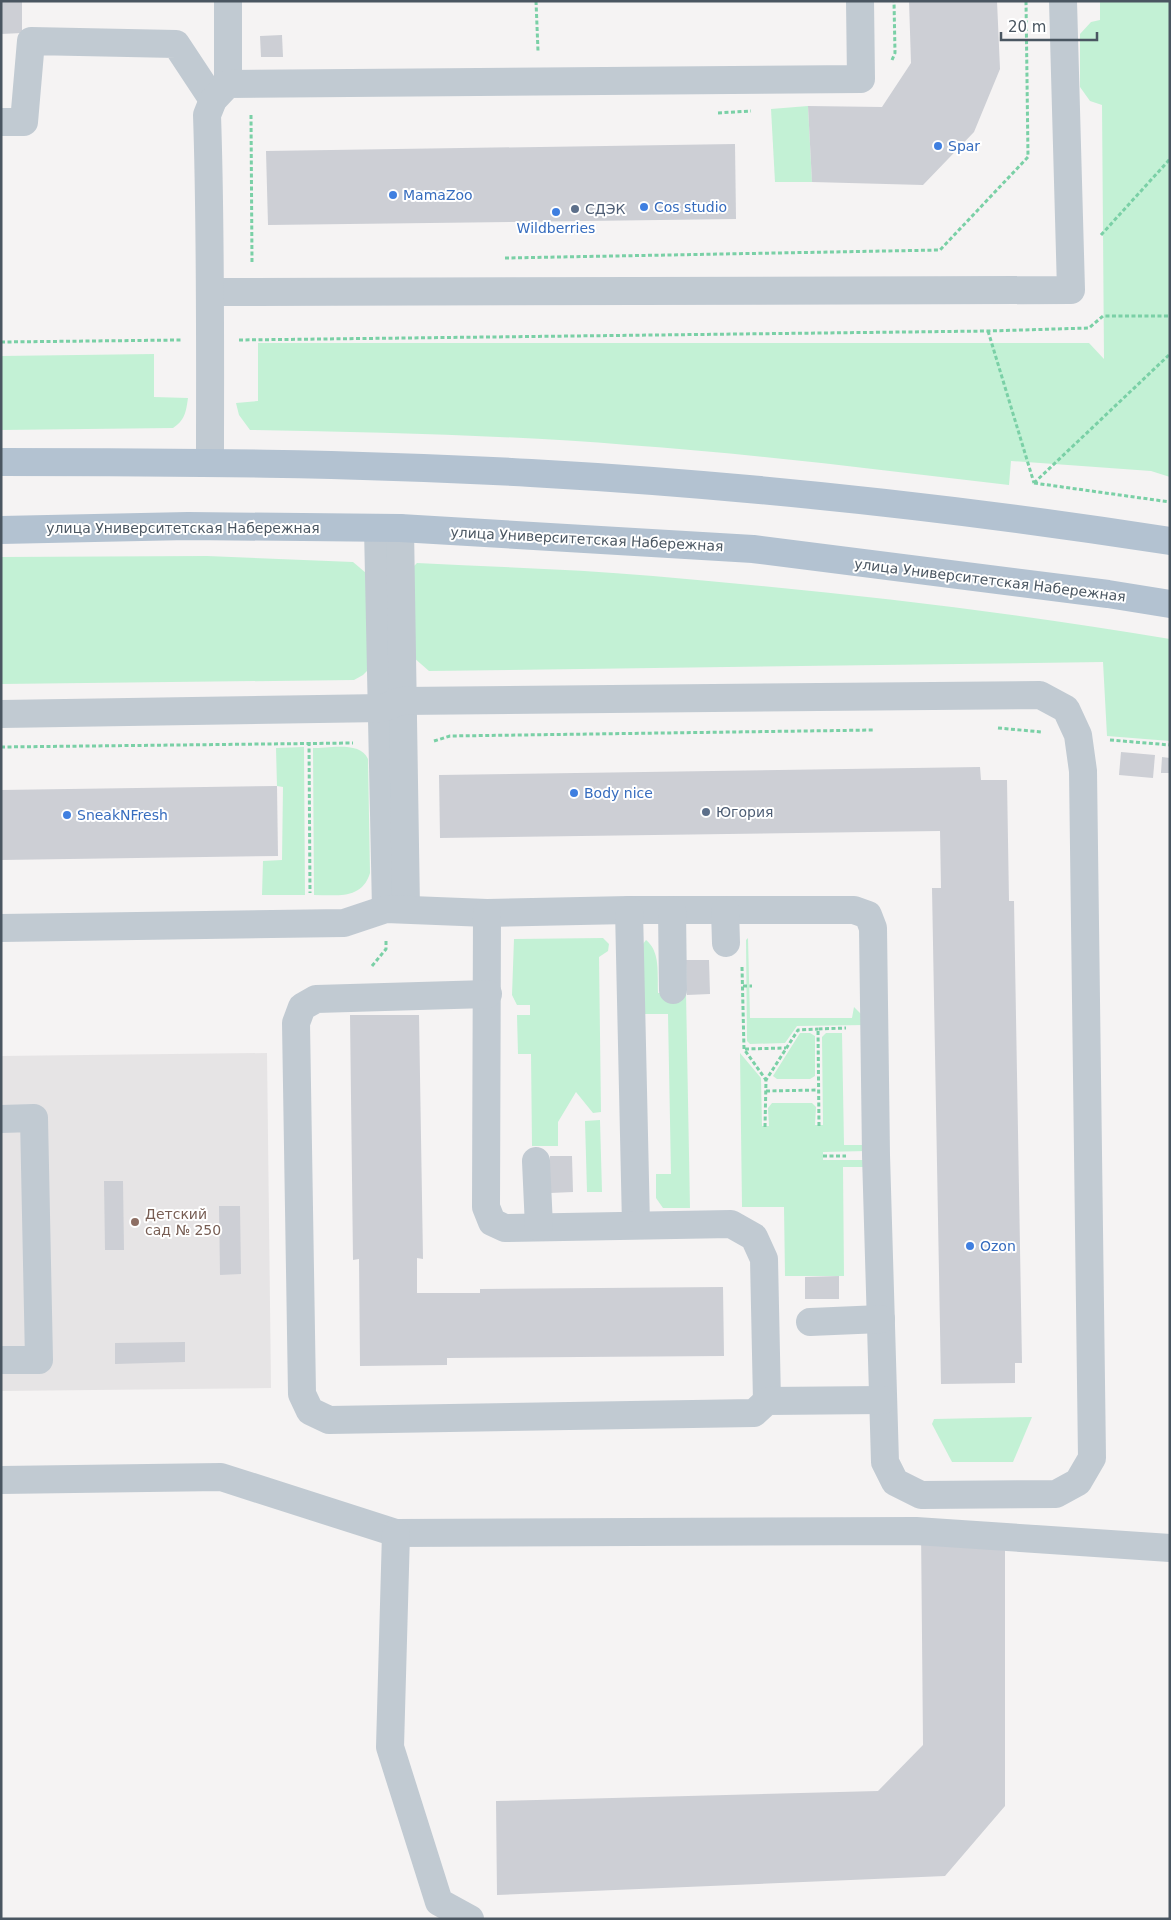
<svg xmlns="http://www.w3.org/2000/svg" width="1171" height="1920" viewBox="0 0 1171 1920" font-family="'DejaVu Sans',sans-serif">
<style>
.education{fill:#e6e4e5}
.green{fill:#c3f1d5}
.building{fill:#cdcfd5}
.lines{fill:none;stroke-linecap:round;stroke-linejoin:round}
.path{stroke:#7ad0a6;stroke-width:3;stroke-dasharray:4 2.5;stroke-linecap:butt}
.minor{stroke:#c1cad2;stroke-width:28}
.major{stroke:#b3c2d1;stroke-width:28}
.shop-dot{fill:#3f7fe0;stroke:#fff;stroke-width:2}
.service-dot{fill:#5c6f8a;stroke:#fff;stroke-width:2}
.education-dot{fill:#8d6e63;stroke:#fff;stroke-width:2}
.labels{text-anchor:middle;stroke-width:4;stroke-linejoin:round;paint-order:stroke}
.shop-label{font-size:14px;fill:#366cbe;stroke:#fff;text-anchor:start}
.service-label{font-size:14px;fill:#4e5e75;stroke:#fff;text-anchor:start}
.street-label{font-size:14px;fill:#4a5661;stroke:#fff}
.education-label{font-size:14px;fill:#785e54;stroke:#fff;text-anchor:start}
</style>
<rect width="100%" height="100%" fill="#f5f3f3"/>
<!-- education -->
<path class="education" d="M267 1053 271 1388 1 1391V1056Z"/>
<!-- green -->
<g class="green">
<path d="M1100 1H1170V477L1151 471 1011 461 1009 485C882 470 756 454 628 445 503 435 377 432 250 430L239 415 236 403 258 401V343H1089L1104 359 1102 105 1090 101 1080 87V34L1091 22 1100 20Z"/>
<path d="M808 106 812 182H775L771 109Z"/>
<path d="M154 354V397L188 398C186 412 185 420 173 428L1 430V356Z"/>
<path d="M207 556 353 562 366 573 370 668 363 675 354 680 1 684V557Z"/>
<path d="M417 563C495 567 574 569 653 576 825 591 999 610 1170 639V741L1107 736 1103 662 429 671 413 657 411 569Z"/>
<path d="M304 747 305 895H262L263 861 282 860 283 787 277 786 276 748Z"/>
<path d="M313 748C329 748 361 741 368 759L370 873C362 900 336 895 314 895Z"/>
<path d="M603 938 609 944 608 951 599 957 601 1112 593 1113 576 1092 558 1122V1146H532L531 1054H518L517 1015H530V1005H517L512 995 514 939Z"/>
<path d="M748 938 750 1018H852L854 1007 862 1015 865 1025 797 1026 785 1043 750 1044 747 1041 746 940Z"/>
<path d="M646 940C661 952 657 975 658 993L686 992 690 1208H663L656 1198V1174H671L668 1014H640V948Z"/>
<path d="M800 1033H810L815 1036V1076L810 1079H777L773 1076Z"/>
<path d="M826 1033H842L844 1145H863L866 1151 823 1152V1160H867L864 1167H843L844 1276H785L784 1207H742L740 1053 761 1078 762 1126H769L768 1108 772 1103H812L816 1107 815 1125H823L822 1037Z"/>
<path d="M600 1120 602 1192H587L585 1121Z"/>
<path d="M1032 1417 1013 1462H952L932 1424 934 1419Z"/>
</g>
<!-- building -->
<g class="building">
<path d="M1 1H22V33L1 34Z"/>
<path d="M909 1H997L1000 69 974 132 923 185 812 182 808 106 882 107 911 63Z"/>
<path d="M282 35 283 57H261L260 36Z"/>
<path d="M735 144 736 219 268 225 266 151Z"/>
<path d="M1121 752 1155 755 1153 778 1119 775Z"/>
<path d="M1162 757 1170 758V773H1161Z"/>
<path d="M980 767 981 780H1007L1009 901H1014L1022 1363H1015V1383L941 1384 932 888H941L940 831 440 838 439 775Z"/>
<path d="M277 786 278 856 1 860V790Z"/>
<path d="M686 960H709L710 994 687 995Z"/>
<path d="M350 1015H419L423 1259 417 1258V1293H480V1289L723 1287 724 1356 447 1358V1365L360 1366 359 1259 353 1260Z"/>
<path d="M550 1156H572L573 1192 550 1193Z"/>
<path d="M104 1181H123L124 1250H105Z"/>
<path d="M219 1206H240L241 1274 220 1275Z"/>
<path d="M839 1276V1299H805V1277Z"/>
<path d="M185 1342V1362L115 1364V1343Z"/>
<path d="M1005 1526V1806L945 1876 497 1895 496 1801 878 1791 923 1745 921 1528Z"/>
</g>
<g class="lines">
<!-- path -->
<g class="path">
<path d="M536 1 538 51"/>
<path d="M892 60 895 53 894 1"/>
<path d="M718 113 751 111"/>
<path d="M251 115 252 262"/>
<path d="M1101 235 1170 159"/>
<path d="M505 258 940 250 1028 157 1026 1"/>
<path d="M988 331 1034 483"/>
<path d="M239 340 988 331 1089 328 1103 316H1170"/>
<path d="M1 342 181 340"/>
<path d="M1034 483 1170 354"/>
<path d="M1034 483 1170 502"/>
<path d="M998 728 1042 732"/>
<path d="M1110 740 1170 745"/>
<path d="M434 741 450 736 875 730"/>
<path d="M309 742 310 893"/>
<path d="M1 747 353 743"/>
<path d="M372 966 386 949V940"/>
<path d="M742 967 744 1049 766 1080"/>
<path d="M743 986H752"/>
<path d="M745 1049 786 1048"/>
<path d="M766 1091 818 1090"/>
<path d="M819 1126 818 1029 846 1028"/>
<path d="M765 1127 766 1080 798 1030 818 1029"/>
<path d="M823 1156H846"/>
</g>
<!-- minor -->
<g class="minor">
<path d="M228 1V84"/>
<path d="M1 122H24L31 41 176 44 213 100"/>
<path d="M211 292 1071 290 1063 1"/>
<path d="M210 462C210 346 211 231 207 115L213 100 228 84 861 79 860 1"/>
<path d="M378 528 386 909"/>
<path d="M400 528 406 909"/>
<path d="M1 714 383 708 401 701 1040 695 1066 709 1078 735 1083 771 1092 1458 1078 1482 1056 1494 921 1495 895 1482 885 1462 876 1155 873 928 868 915 854 910H629L487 913 386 909 344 923 1 928"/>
<path d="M629 910 636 1225"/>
<path d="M672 910 673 990"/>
<path d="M725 910 726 943"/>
<path d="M487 913 486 1207 492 1222 505 1228 731 1224 754 1237 764 1259 767 1401"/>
<path d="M488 994 316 999 302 1007 296 1023 302 1394 310 1411 329 1420 754 1413 767 1401 883 1400"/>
<path d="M1 1119 34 1118 39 1360H1"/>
<path d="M536 1161 539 1227"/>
<path d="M810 1322 881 1319"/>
<path d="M1 1480 221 1477 396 1533 916 1531 1170 1548"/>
<path d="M396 1533 390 1747 439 1902 470 1919"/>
</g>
<!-- major -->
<g class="major">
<path d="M1 462C178 462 355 463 531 473 745 485 958 508 1170 541"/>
<path d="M1 530 188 526 400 528 753 549 1108 594 1170 604"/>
</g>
</g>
<!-- markers -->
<g class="shop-dot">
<circle cx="938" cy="146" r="5"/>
<circle cx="393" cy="195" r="5"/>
<circle cx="644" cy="207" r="5"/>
<circle cx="556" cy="212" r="5"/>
<circle cx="574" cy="793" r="5"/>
<circle cx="67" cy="815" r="5"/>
<circle cx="970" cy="1246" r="5"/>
</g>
<g class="service-dot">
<circle cx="575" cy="209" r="5"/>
<circle cx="706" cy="812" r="5"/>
</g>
<circle class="education-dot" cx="135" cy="1222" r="5"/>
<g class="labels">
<!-- shop labels -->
<g class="shop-label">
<text x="948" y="151">Spar</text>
<text x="403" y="200">MamaZoo</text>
<text x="654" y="212">Cos studio</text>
<text x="556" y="233" text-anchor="middle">Wildberries</text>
<text x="584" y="798">Body nice</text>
<text x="77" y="820">SneakNFresh</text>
<text x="980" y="1251">Ozon</text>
</g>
<!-- service labels -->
<g class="service-label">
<text x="585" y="214">СДЭК</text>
<text x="716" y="817">Югория</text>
</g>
<!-- street labels -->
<g class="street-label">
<text x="183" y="533">улица Университетская Набережная</text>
<text transform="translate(587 539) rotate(3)" y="5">улица Университетская Набережная</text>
<text transform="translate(990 580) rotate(7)" y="5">улица Университетская Набережная</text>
</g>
<!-- education labels -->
<g class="education-label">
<text x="145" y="1219">Детский<tspan x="145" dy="16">сад № 250</tspan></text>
</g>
</g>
<!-- border -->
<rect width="1171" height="1920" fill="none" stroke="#4a5661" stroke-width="5"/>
<!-- scale -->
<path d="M1001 32v8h96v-8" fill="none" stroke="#4a5661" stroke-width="2.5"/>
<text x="1008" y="32" font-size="15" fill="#4a5661" stroke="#ffffff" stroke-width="4" paint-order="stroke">20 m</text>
</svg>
